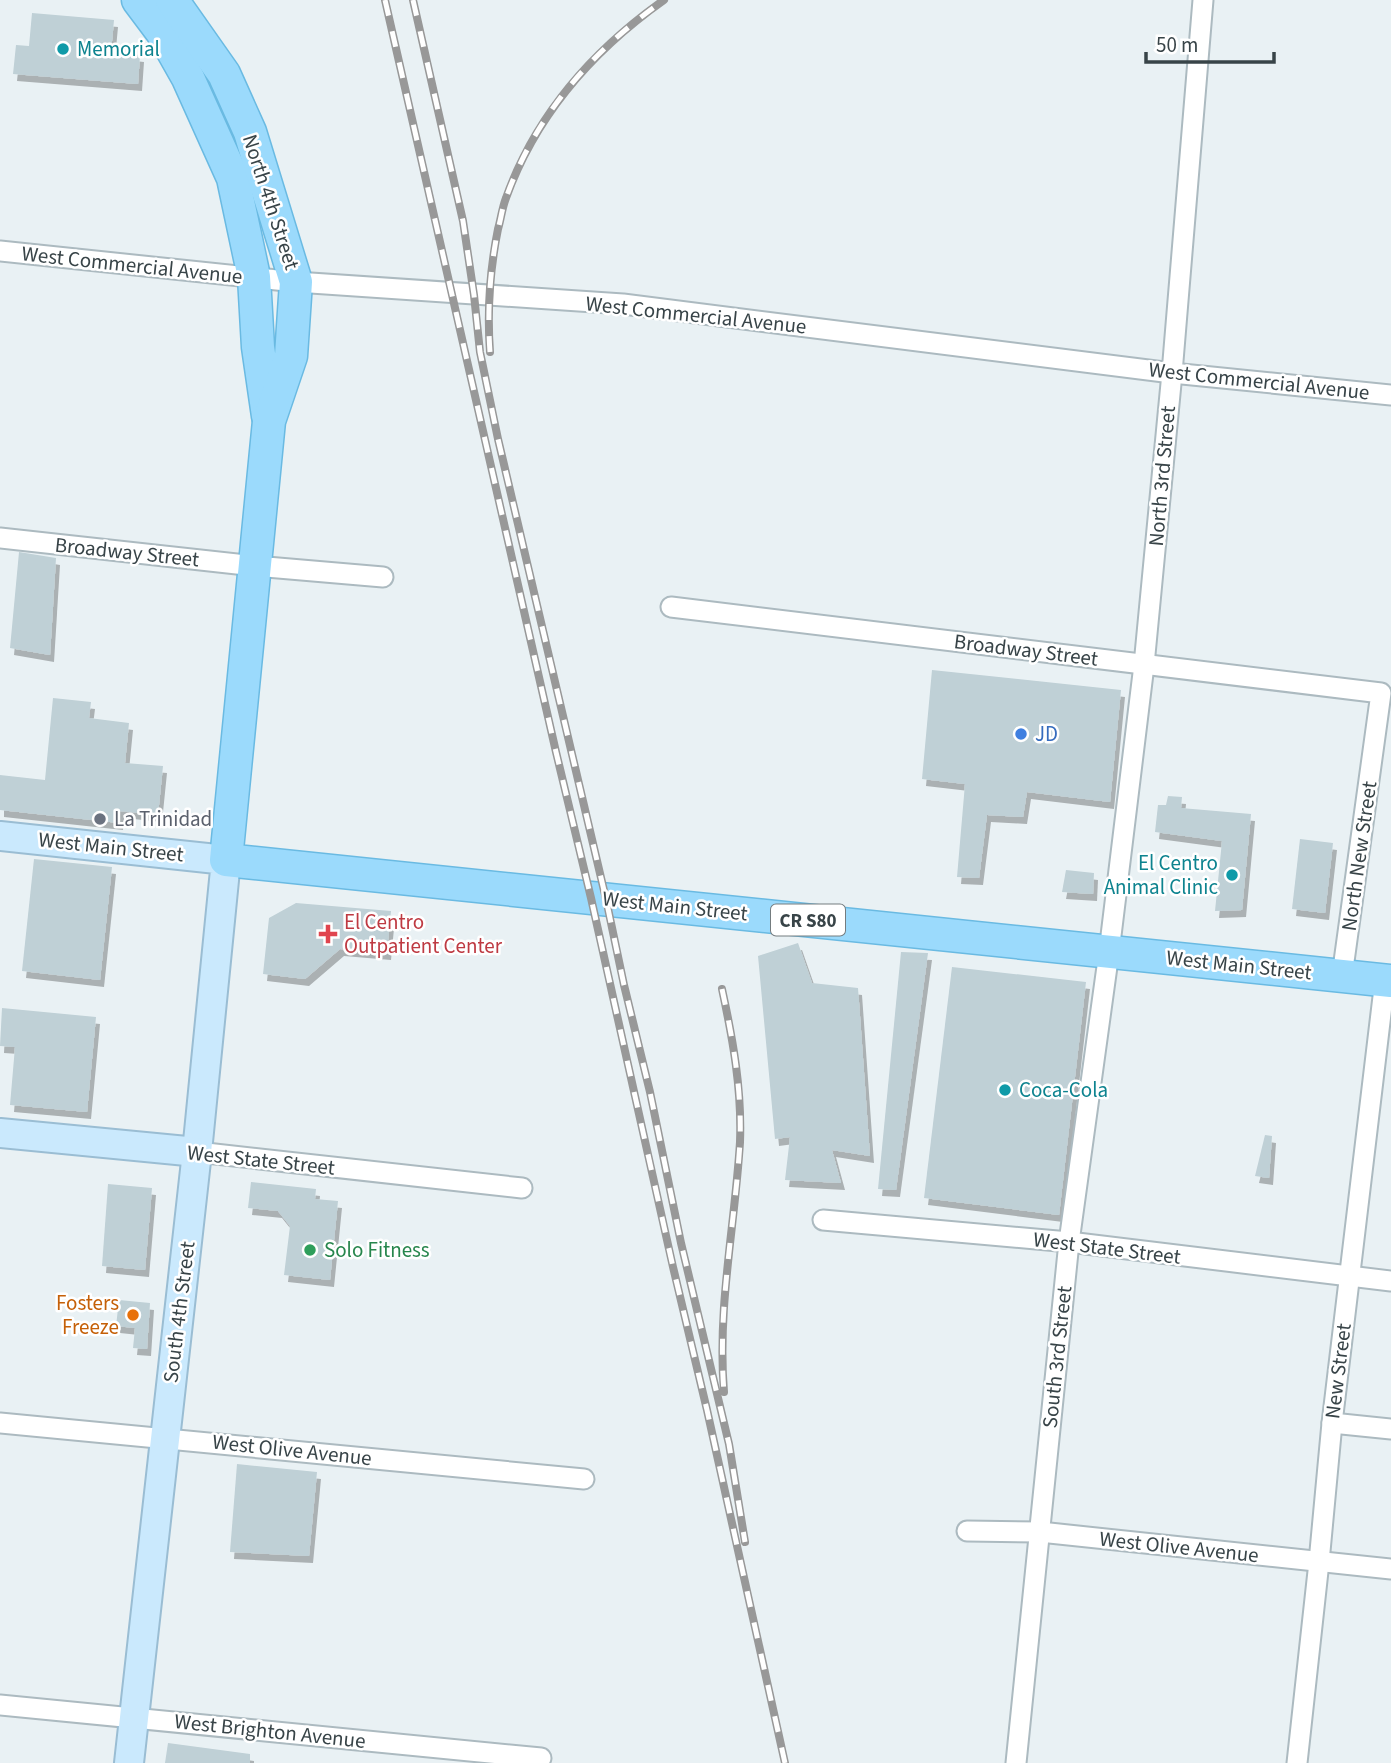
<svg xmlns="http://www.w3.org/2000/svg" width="1391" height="1763" viewBox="0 0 1391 1763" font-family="'Source Sans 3',sans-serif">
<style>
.building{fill:#bfd0d6;filter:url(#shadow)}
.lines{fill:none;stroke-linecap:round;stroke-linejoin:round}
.street-casing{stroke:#acbac0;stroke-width:23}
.secondary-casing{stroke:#9abdd3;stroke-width:32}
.primary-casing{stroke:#6abae2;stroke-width:35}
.street{stroke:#fff;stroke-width:19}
.secondary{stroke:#cae9fd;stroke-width:28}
.primary{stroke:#9bdafc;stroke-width:32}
.rail-casing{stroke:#989898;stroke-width:8}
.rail{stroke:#fff;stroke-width:5;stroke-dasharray:16;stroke-linecap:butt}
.culture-dot{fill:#0f9aa8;stroke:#fff;stroke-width:2.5}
.shop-dot{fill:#3f7fe0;stroke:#fff;stroke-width:2.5}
.worship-dot{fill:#6b7280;stroke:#fff;stroke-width:2.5}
.health-dot{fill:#e0444e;stroke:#fff;stroke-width:2.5}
.leisure-dot{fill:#2e9e5b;stroke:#fff;stroke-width:2.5}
.food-dot{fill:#e8710a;stroke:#fff;stroke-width:2.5}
.labels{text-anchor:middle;stroke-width:5;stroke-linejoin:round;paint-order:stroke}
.shield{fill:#fff;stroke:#747c7f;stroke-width:2}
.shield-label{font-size:19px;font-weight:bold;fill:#384448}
.culture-label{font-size:21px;fill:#0d838f;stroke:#fff;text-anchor:start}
.street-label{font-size:21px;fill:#384448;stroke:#fff}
.shop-label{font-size:21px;fill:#366cbe;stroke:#fff;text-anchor:start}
.worship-label{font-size:21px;fill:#5b616d;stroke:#fff;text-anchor:start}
.health-label{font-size:21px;fill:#be3a42;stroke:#fff;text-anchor:start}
.leisure-label{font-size:21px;fill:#27864d;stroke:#fff;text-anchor:start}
.food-label{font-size:21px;fill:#c56008;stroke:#fff;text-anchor:end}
</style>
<defs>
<filter id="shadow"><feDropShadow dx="4" dy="7" stdDeviation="0" flood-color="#0004"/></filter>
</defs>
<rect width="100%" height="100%" fill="#e9f1f4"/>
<!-- building -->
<g class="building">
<path d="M32 13 114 20 111 52 140 55 138 84 13 74 16 45 29 46Z"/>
<path d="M19 552 56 558 50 655 10 648Z"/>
<path d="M932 670 1121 690 1110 802 1027 792 1023 817 987 815 979 878 957 877 965 784 922 779Z"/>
<path d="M53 698 91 702 89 718 129 723 125 763 163 766 158 815 120 811 119 823 0 810V775L45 780Z"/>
<path d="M1168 796 1182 797 1181 808 1251 814 1242 910 1215 911 1222 841 1155 832 1158 805H1166Z"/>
<path d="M1300 839 1333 843 1325 913 1292 909Z"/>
<path d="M34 859 112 867 100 980 22 971Z"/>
<path d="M1066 870 1094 873 1093 894 1062 892Z"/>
<path d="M296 903 391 911 387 953 340 949 305 979 263 974 269 918Z"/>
<path d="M798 943 812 983 858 988 870 1156 832 1150 841 1183 785 1180 790 1137 775 1139 758 956Z"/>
<path d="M901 952 928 953 896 1190 878 1189Z"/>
<path d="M952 967 1086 982 1059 1215 924 1198Z"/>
<path d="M2 1008 96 1017 87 1112 10 1105 15 1047 0 1046Z"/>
<path d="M1265 1135 1272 1136 1269 1178 1255 1176Z"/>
<path d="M251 1182 316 1189 315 1199 338 1201 330 1280 284 1275 290 1226 278 1211 248 1208Z"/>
<path d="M108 1184 152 1188 145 1270 102 1266Z"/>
<path d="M119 1300 150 1303 147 1349 133 1348 135 1328 116 1326Z"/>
<path d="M237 1464 317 1472 309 1556 230 1552Z"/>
<path d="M168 1743 250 1754V1763H165Z"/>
</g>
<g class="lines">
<defs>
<g id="street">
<path d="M0 251 296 282 623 304 1172 373 1391 395"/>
<path d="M0 538 255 566 383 577"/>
<path d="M671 607 1381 693 1342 976"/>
<path d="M197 1152 522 1188"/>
<path d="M823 1220 1069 1242 1391 1281"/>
<path d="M0 1423 584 1479"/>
<path d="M1332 1423 1391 1429"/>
<path d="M967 1531 1040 1532 1391 1569"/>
<path d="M0 1705 541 1758"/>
<path d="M1016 1763 1069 1242 1109 952 1144 665 1172 373 1203 0"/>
<path d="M1297 1763 1319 1562 1332 1423 1385 980"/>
</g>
<g id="secondary">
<path d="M0 836 226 860 197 1152 129 1763"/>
<path d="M0 1133 197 1152"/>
</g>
<g id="primary">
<path d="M138 0 162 32 188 78 233 178 254 277 258 347 268 416"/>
<path d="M172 0 224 74 250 132 296 282 291 356 269 421 226 860 1391 981"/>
</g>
</defs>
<!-- street casing -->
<use href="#street" class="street-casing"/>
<!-- secondary casing -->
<use href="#secondary" class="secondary-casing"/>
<!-- primary casing -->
<use href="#primary" class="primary-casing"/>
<!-- street -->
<use href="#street" class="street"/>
<!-- secondary -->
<use href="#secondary" class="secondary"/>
<!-- primary -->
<use href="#primary" class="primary"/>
<defs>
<g id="rail">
<path d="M385 0 556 752 591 898 673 1267 707 1410 785 1763"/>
<path d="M413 0 463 221 474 295 480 352 498 439 606 899 624 985 650 1092 681 1243 729 1444 745 1542"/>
<path d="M490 352C487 311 490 269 498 229 501 219 502 208 506 198 536 114 592 51 664 0"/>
<path d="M722 989C733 1040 742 1090 740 1142 735 1225 717 1308 724 1392"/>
</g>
</defs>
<!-- rail casing -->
<use href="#rail" class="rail-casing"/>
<!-- rail -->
<use href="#rail" class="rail"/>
</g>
<!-- markers -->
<g class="culture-dot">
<circle cx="63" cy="49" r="7"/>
<circle cx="1232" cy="875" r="7"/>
<circle cx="1005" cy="1090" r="7"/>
</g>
<circle class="shop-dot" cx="1021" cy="734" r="7"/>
<circle class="worship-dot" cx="100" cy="819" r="7"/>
<path class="health-dot" d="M324.5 923.5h7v7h7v7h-7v7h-7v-7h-7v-7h7z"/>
<circle class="leisure-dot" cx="310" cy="1250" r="7"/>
<circle class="food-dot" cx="133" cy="1315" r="7"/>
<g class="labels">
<!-- shield labels -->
<rect class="shield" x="771" y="904.5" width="74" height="31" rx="5"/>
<g class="shield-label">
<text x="808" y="927">CR S80</text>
</g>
<!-- culture labels -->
<g class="culture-label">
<text x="77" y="56">Memorial</text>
<text x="1218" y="870" text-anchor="end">El Centro<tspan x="1218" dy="24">Animal Clinic</tspan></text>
<text x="1019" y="1097">Coca-Cola</text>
</g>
<!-- street labels -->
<g class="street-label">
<text transform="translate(271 202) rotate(72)" y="7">North 4th Street</text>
<text transform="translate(132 265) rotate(6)" y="7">West Commercial Avenue</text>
<text transform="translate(696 315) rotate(6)" y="7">West Commercial Avenue</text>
<text transform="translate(1259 381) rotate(6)" y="7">West Commercial Avenue</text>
<text transform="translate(1162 476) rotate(-85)" y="7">North 3rd Street</text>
<text transform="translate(127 552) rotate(6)" y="7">Broadway Street</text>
<text transform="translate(1026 650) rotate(7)" y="7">Broadway Street</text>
<text transform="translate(111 847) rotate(6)" y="7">West Main Street</text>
<text transform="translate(1359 856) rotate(-82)" y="7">North New Street</text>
<text transform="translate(675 906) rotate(6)" y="7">West Main Street</text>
<text transform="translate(1239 965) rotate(6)" y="7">West Main Street</text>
<text transform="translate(261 1160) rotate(6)" y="7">West State Street</text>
<text transform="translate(1107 1248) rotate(7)" y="7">West State Street</text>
<text transform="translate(179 1312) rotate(-83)" y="7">South 4th Street</text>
<text transform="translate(1057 1357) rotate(-84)" y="7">South 3rd Street</text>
<text transform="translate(1338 1371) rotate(-83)" y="7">New Street</text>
<text transform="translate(292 1450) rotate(6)" y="7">West Olive Avenue</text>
<text transform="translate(1179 1547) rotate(6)" y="7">West Olive Avenue</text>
<text transform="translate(270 1731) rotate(6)" y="7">West Brighton Avenue</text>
</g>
<!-- shop labels -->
<g class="shop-label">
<text x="1035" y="741">JD</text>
</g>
<!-- worship labels -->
<g class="worship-label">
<text x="114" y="826">La Trinidad</text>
</g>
<!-- health labels -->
<g class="health-label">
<text x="344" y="929">El Centro<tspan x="344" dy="24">Outpatient Center</tspan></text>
</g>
<!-- leisure labels -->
<g class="leisure-label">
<text x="324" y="1257">Solo Fitness</text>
</g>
<!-- food labels -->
<g class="food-label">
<text x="119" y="1310">Fosters<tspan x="119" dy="24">Freeze</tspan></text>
</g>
</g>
<!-- scale -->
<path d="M1146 52v10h128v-10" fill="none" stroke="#384448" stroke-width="3.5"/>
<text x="1156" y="52" font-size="21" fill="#384448" stroke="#ffffff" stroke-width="5" paint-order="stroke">50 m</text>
</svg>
